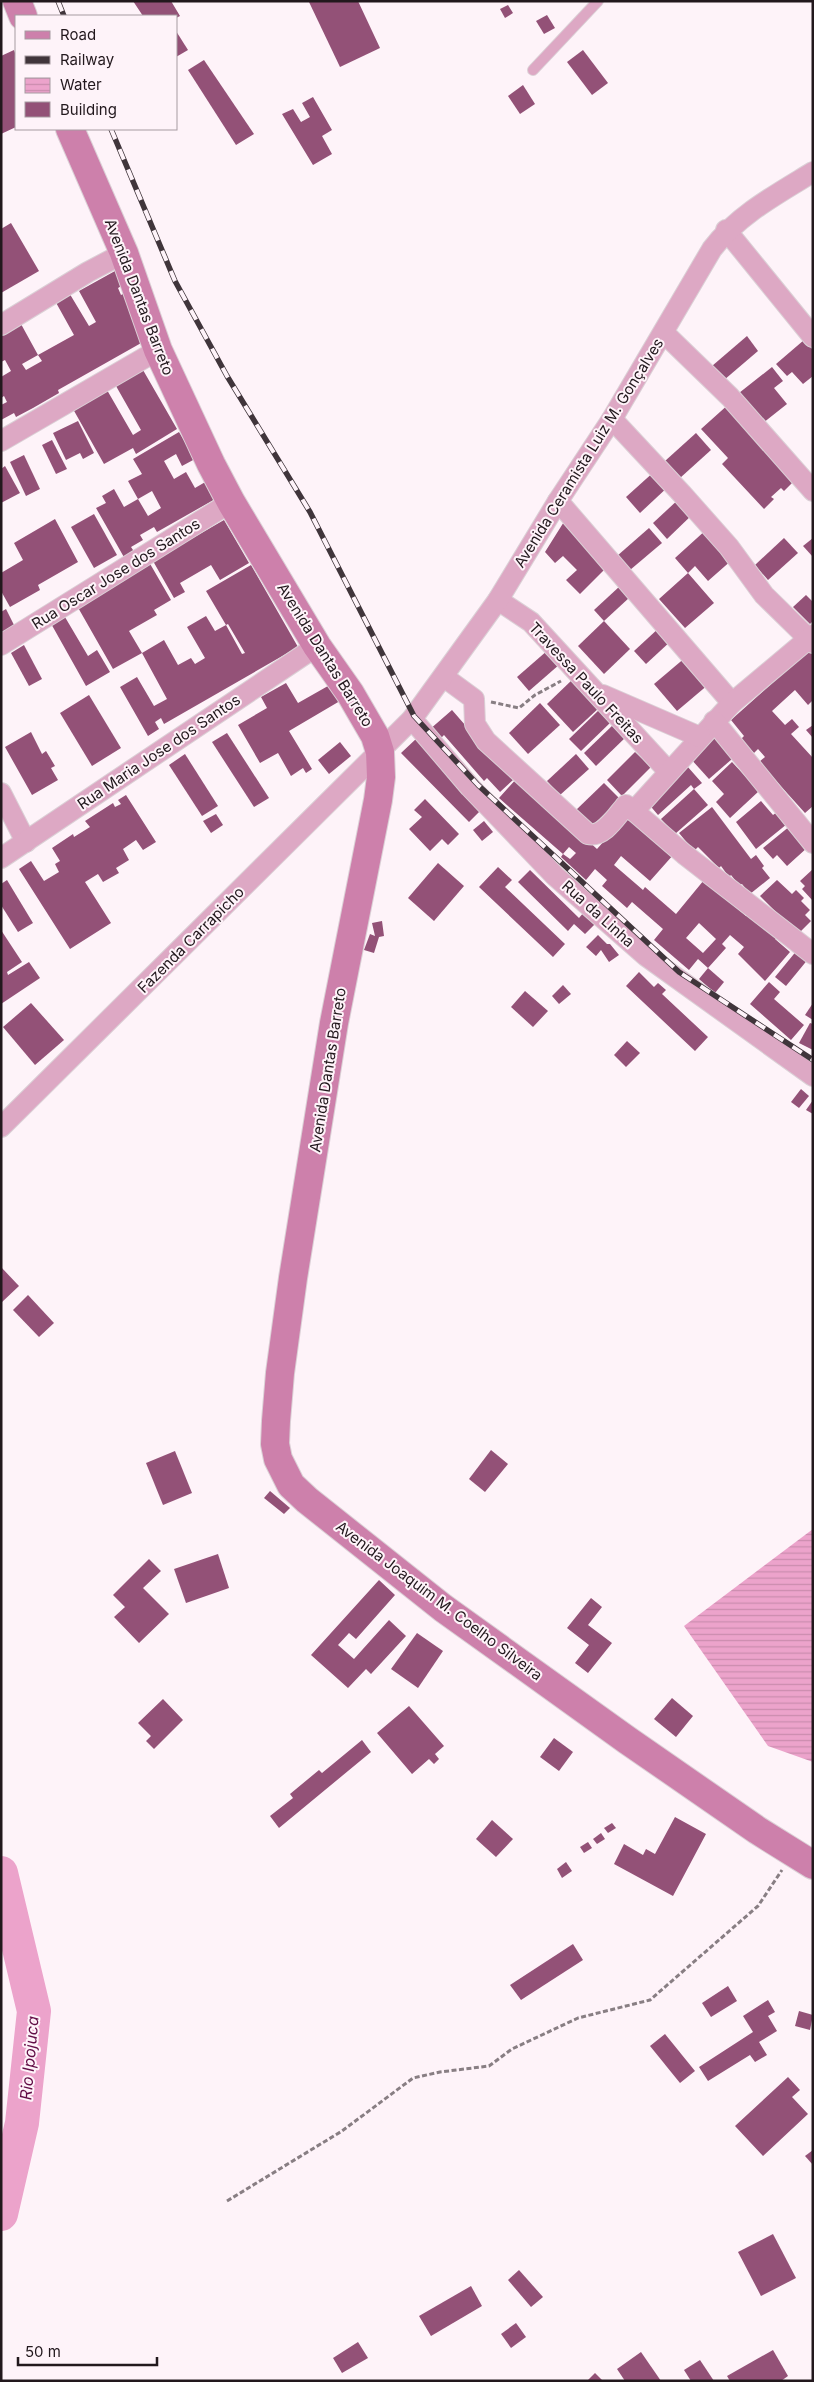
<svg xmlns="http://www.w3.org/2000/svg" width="814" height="2382" viewBox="0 0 814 2382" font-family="Inter,sans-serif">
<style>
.water{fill:url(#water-rules)}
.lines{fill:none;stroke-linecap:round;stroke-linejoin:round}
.river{stroke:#eca3cb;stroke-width:34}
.building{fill:#935177;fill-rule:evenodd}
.service-casing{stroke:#dbd0d6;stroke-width:12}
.minor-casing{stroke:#dbd0d6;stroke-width:22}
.secondary-casing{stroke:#dbd0d6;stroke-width:30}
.path{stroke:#887e83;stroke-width:3;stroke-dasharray:5 2.5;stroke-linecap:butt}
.service{stroke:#dda8c4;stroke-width:10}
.minor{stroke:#dda8c4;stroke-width:20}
.secondary{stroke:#cd80ab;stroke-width:28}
.rail-casing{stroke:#40353b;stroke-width:5.5}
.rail{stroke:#fef3f9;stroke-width:4;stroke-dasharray:11;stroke-linecap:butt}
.labels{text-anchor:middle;stroke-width:4;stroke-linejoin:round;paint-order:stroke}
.street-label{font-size:15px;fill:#22181d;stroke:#fef3f9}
.water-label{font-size:16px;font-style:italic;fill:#620d46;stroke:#fef3f9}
</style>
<defs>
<pattern id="water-rules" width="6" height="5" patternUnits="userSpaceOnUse" patternTransform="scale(1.25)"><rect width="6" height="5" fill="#eca3cb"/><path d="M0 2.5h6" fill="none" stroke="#ca8cae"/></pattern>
</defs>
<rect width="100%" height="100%" fill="#fef3f9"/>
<!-- water -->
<path class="water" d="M813 1529V1762L768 1746 684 1626Z"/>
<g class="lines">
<!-- river -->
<path class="river" d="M1 1873 34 2011 22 2123 1 2214"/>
</g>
<!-- building -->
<g class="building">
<path d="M133 1H171L180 16 176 18V16H143Z"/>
<path d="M311 1H358L380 48 340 67 309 2Z"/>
<path d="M508 5 513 13 505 18 500 9Z"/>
<path d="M547 15 555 28 544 34 536 21Z"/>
<path d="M176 31 188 50 176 57Z"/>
<path d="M14 50 16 56V127L1 134V56Z"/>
<path d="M583 50 608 83 592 95 567 62Z"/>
<path d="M204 60 254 134 236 145 188 70Z"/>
<path d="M523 85 535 104 520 114 508 96Z"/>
<path d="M313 97 332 130 322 136 332 154 313 165 282 114 293 109 301 122 310 117 302 103Z"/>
<path d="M11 223 39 271 1 293V229Z"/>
<path d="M115 271 123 285 118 288 121 295 127 292 150 338 58 390 59 393 33 408 16 417 14 413 1 420V405L7 402 4 396 1 398V377L11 371 5 360 1 362V336L21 324 38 355 22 364 26 370 42 361 38 355 74 335 54 299 68 291 89 326 96 322 79 291Z"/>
<path d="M747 336 758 351 724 380 712 366Z"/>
<path d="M804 340 813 350V376L803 384 792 372 787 376 776 364Z"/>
<path d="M772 367 783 381 774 388 787 404 763 423 739 393Z"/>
<path d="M143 370 177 429 136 454 133 448 104 464 73 409 107 390 133 435 141 430 116 386Z"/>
<path d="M730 403 794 481 784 491 781 488 771 497 774 499 764 509 722 464 728 458 701 429Z"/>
<path d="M78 421 94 453 83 459 80 453 66 460 53 433Z"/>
<path d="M179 432 195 459 182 466 176 454 164 461 174 479 186 472 195 488 207 481 217 498 157 532 154 527 140 535 143 540 131 547 135 553 125 559 96 508 106 503 102 496 114 489 124 507 138 499 148 516 161 508 152 491 138 499 128 481 142 474 133 459Z"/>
<path d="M696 433 711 450 680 478 665 461Z"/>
<path d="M52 440 67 469 56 474 42 445Z"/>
<path d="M24 455 40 489 26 496 10 462Z"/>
<path d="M5 466 20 493 1 503V469Z"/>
<path d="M656 470 670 485 640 513 626 497Z"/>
<path d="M681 497 695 512 667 539 653 523Z"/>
<path d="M94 514 117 555 94 568 71 527Z"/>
<path d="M567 517 606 568 580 594 566 580 577 570 563 556 555 563 545 552Z"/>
<path d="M55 519 78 562 38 585 40 590 10 607 1 591V573L23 560 14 543Z"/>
<path d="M224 520 249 563 220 580 211 565 180 583 185 592 174 598 153 561Z"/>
<path d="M649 528 662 543 630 570 617 556Z"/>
<path d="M707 529 733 559 708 581 695 566 688 573 714 603 685 628 659 599 688 573 675 558Z"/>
<path d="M784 538 798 553 768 580 755 565Z"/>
<path d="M813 538V557L803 546Z"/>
<path d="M149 562 171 600 154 610 157 615 129 631 142 653 164 640 178 665 191 658 195 664 205 658 187 627 206 616 215 631 226 625 206 591 251 565 298 647 164 724 161 718 155 722 159 729 148 736 120 687 137 677 154 706 167 699 142 653 113 669 76 604ZM228 624 245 653 242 654 226 625Z"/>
<path d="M620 586 630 597 604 621 594 610Z"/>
<path d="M806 595 813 602V621L810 624 793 607Z"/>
<path d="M6 609 14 625 1 633V612Z"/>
<path d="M62 612 88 656 97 650 110 672 86 686 49 620Z"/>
<path d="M604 621 630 649 604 674 578 646Z"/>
<path d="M660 627 672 640 646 664 634 651Z"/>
<path d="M24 645 42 679 29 686 11 653Z"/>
<path d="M548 650 560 664 529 691 517 677Z"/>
<path d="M809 650 813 654V700L808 705 795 690 772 711 785 725 792 719 799 727 791 734 813 758V806L805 813 759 762 765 757 758 749 754 753 741 739 744 736 731 720Z"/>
<path d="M686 657 709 684 677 711 654 684Z"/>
<path d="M573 679 600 707 573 732 547 704Z"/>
<path d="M335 682 345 698 289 731 312 769 306 773 303 768 291 776 278 753 260 763 238 725 267 708 261 697 286 683 298 703Z"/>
<path d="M89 695 121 748 92 766 60 713Z"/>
<path d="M540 703 560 725 528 754 509 733Z"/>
<path d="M600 709 612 721 581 751 569 739Z"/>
<path d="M452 710 513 780 500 792 487 778 484 781 444 735 438 741 429 730Z"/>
<path d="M614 724 627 736 596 766 584 753Z"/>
<path d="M813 725V738L806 730Z"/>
<path d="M31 732 42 754 46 751 55 766 51 768 58 780 32 795 5 747Z"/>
<path d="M227 733 269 798 254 807 212 742Z"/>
<path d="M714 737 732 759 709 779 690 758Z"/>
<path d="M417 738 461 783 456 787 480 811 469 822 401 753Z"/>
<path d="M340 742 351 756 329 774 318 760Z"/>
<path d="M635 752 651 767 622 796 607 780Z"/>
<path d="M185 754 218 806 202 816 169 765Z"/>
<path d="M576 754 589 769 560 795 547 781Z"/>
<path d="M732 762 759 791 730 818 716 802 724 794 712 781Z"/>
<path d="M687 766 702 783 694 789 691 785 658 815 647 802Z"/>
<path d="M518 777 597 849 628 814 674 854 650 881 621 856 614 865 643 890 645 887 676 914 704 880 746 916 749 912 777 936 775 939 790 952 765 981 738 954 744 947 730 935 722 944 726 948 708 968 698 959 689 970 654 940 663 929 632 902 627 908 602 886 607 880 595 869 586 880 561 857 563 854 570 859 576 853 569 847 563 854 499 798ZM699 923 716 939 703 953 686 938Z"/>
<path d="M604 783 620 799 591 827 575 811Z"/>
<path d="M694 789 708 805 675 834 661 819Z"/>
<path d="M126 795 156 842 143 850 136 840 123 849 129 860 116 868 119 873 103 882 98 874 85 882 111 923 70 949 19 869 31 861 44 881 59 872 55 864 60 861 52 848 73 834 74 837 90 827 85 821 113 803 115 807 121 804 118 800Z"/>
<path d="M425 799 459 834 448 845 442 839 430 851 409 829 422 817 414 810Z"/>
<path d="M761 801 773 815 777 812 787 824 756 849 736 822Z"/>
<path d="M712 807 751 859 756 855 764 866 762 868 770 878 750 894 742 884 739 885 731 875 729 877 721 866 719 868 698 847 694 851 679 833Z"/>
<path d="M216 814 223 825 211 833 203 821Z"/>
<path d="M484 821 493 832 482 841 473 830Z"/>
<path d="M790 826 808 847 787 866 777 855 773 859 763 848Z"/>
<path d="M438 863 464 886 434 921 408 898Z"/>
<path d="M498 867 512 880 505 887 565 944 553 957 479 887Z"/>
<path d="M813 869V901L802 889 805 886 800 881Z"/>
<path d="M530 870 579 918 584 912 596 923 585 934 574 924 568 931 518 882Z"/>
<path d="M7 880 33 923 18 932 1 905V884Z"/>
<path d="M777 880 792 894 796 890 804 898 801 901 810 910 805 915 811 921 798 934 760 896Z"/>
<path d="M382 921 384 936 379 937 374 953 364 950 370 934 375 936 372 923Z"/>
<path d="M1 930 22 962 7 972 8 975 29 962 40 978 1 1004Z"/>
<path d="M598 935 607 944H610L619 955 609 962 601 950 596 956 586 947Z"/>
<path d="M798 949 809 958 786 986 775 977Z"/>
<path d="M708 968 724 982 715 993 699 979Z"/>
<path d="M639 972 654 987 658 983 666 990 662 994 708 1037 695 1051 626 986Z"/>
<path d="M769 982 780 992 774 999 804 1025 791 1040 750 1004Z"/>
<path d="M563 985 571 994 559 1004 552 996Z"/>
<path d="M525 991 548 1011 533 1027 511 1007Z"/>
<path d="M31 1003 64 1040 35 1065 3 1027Z"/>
<path d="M813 1003V1020L805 1015Z"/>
<path d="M810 1023 813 1024V1050L799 1043Z"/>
<path d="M627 1041 640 1053 626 1067 614 1055Z"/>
<path d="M801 1089 809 1096 799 1108 791 1102Z"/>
<path d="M813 1100V1114L806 1110Z"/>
<path d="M1 1267 19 1286 1 1303Z"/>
<path d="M28 1295 54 1323 39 1337 13 1310Z"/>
<path d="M491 1450 508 1464 485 1492 469 1479Z"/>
<path d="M175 1451 192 1493 163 1505 146 1463Z"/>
<path d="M270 1491 290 1508 284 1514 264 1498Z"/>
<path d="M218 1554 229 1588 186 1603 174 1569Z"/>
<path d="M149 1559 161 1571 143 1588 169 1614 139 1643 114 1617 125 1607 113 1595Z"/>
<path d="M379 1580 395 1595 356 1639 349 1633 338 1645 354 1659 389 1620 406 1636 371 1674 366 1669 348 1688 311 1655Z"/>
<path d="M591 1598 602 1607 588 1625 612 1643 588 1673 575 1663 589 1645 567 1628Z"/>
<path d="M417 1633 443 1651 418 1688 391 1669Z"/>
<path d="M672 1698 693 1716 676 1737 654 1719Z"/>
<path d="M163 1699 183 1720 154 1749 146 1741 151 1736 138 1723Z"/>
<path d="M409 1706 444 1746 435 1754 439 1759 434 1764 429 1759 412 1774 377 1733Z"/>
<path d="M554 1738 573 1752 559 1771 540 1757Z"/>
<path d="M362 1740 371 1752 279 1828 270 1816 293 1798 290 1794 319 1770 322 1773Z"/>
<path d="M675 1817 706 1834 673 1896 614 1864 624 1844 643 1855 646 1849 655 1854Z"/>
<path d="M492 1820 513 1839 496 1857 476 1839Z"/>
<path d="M612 1823 616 1828 608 1833 604 1828Z"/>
<path d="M601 1833 605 1839 597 1844 593 1839Z"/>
<path d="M588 1842 592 1848 584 1853 580 1847Z"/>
<path d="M566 1862 572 1871 562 1878 557 1869Z"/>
<path d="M573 1944 583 1960 521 2000 510 1985Z"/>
<path d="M728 1986 737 2001 711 2017 702 2003Z"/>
<path d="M768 2000 775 2012 768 2016 777 2031 759 2042 767 2055 755 2062 750 2055 708 2081 699 2067 753 2032 743 2016Z"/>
<path d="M799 2011 813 2015 810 2030 795 2026Z"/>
<path d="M665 2034 695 2071 680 2083 650 2046Z"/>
<path d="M788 2077 800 2090 792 2097 808 2114 763 2156 735 2126Z"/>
<path d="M813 2150V2165L805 2156Z"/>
<path d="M773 2234 796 2278 761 2296 738 2252Z"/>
<path d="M519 2270 543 2297 531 2307 508 2280Z"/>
<path d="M471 2286 482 2306 431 2336 419 2316Z"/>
<path d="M516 2323 526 2337 511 2348 501 2334Z"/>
<path d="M358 2342 368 2358 342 2373 333 2358Z"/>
<path d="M773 2350 788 2376 781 2381H730L727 2376Z"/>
<path d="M641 2352 661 2381H625L617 2369Z"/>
<path d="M700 2360 714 2381H691L684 2370Z"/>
<path d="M595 2373 603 2381H587Z"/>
</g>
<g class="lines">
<defs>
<path id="service" d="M533 70 598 1"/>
<g id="minor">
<path d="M726 230 813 337"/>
<path d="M1 325 88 272 124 253"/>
<path d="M664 333 730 397 813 491"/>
<path d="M612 419 682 494 729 547 764 595 813 643"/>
<path d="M1 441 158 350"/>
<path d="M558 501 732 703"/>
<path d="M498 600 531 622 669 772"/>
<path d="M813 635 732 703 634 811 684 854 813 954"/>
<path d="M1 645 231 502"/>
<path d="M444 677 474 699 475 724 486 741 588 834C604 838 617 815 626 805L634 811"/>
<path d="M603 695 700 737"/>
<path d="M412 719 470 787 555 876 646 956 813 1076"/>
<path d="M714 721 813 843"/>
<path d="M1 793 26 842"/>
<path d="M1 858 317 646"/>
<path d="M1 1127 412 719 498 600 558 501 612 419 712 249C738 215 777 194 813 172"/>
</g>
<g id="secondary">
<path d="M17 1 23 16"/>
<path d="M70 129 124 253 158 350 211 464 231 502 317 646 350 693 375 736 380 752 381 777 378 800 334 1023 293 1278 280 1373 276 1421 275 1444 278 1459 291 1485 307 1500 443 1608 627 1740 757 1830 813 1865"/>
</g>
</defs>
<!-- service casing -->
<use href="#service" class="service-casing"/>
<!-- minor casing -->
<use href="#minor" class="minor-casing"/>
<!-- secondary casing -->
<use href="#secondary" class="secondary-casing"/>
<!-- path -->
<g class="path">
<path d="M491 702 519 708 535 695 561 681"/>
<path d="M227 2201 342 2131 413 2078 440 2072 489 2066 512 2049 578 2018 650 2000 758 1906 782 1870"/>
</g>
<!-- service -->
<use href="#service" class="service"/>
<!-- minor -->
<use href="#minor" class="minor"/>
<!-- secondary -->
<use href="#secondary" class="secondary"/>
<defs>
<g id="rail">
<path d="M58 1 64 16"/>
<path d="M111 129 175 281 227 376 310 512 414 716 478 785 679 972 813 1060"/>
</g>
</defs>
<!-- rail casing -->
<use href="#rail" class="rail-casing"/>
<!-- rail -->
<use href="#rail" class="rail"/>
</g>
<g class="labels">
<!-- street labels -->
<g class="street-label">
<text transform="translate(139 297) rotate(69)" y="5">Avenida Dantas Barreto</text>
<text transform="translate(589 453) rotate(-58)" y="5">Avenida Ceramista Luiz M. Gonçalves</text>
<text transform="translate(116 574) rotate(-32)" y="5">Rua Oscar Jose dos Santos</text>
<text transform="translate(325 655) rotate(58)" y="5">Avenida Dantas Barreto</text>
<text transform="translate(586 683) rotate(47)" y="5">Travessa Paulo Freitas</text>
<text transform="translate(159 752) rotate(-34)" y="5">Rua Maria Jose dos Santos</text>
<text transform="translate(598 914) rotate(42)" y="5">Rua da Linha</text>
<text transform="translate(191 940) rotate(-45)" y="5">Fazenda Carrapicho</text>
<text transform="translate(328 1070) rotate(-81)" y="5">Avenida Dantas Barreto</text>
<text transform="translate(439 1601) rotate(37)" y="5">Avenida Joaquim M. Coelho Silveira</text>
</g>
<!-- water labels -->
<g class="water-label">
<text transform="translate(29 2058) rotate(-85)" y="6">Rio Ipojuca</text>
</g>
</g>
<!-- border -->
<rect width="814" height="2382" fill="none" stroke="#22181d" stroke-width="5"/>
<!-- legend -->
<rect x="15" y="15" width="162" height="115" fill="#fef3f9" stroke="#a69ba1"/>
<rect x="25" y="31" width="25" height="8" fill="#cd80ab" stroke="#a69ba1"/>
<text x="60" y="40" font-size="15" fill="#22181d">Road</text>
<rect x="25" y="56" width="25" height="8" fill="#40353b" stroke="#a69ba1"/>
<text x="60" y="65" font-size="15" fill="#22181d">Railway</text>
<rect x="25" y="78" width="25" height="15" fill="url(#water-rules)" stroke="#a69ba1"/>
<text x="60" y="90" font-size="15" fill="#22181d">Water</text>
<rect x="25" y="102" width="25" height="15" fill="#935177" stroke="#a69ba1"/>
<text x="60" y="115" font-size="15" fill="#22181d">Building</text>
<!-- scale -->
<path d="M18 2357v8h139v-8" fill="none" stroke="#22181d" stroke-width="2.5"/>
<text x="25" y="2357" font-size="15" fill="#22181d" stroke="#fef3f9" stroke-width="4" paint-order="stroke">50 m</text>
</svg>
